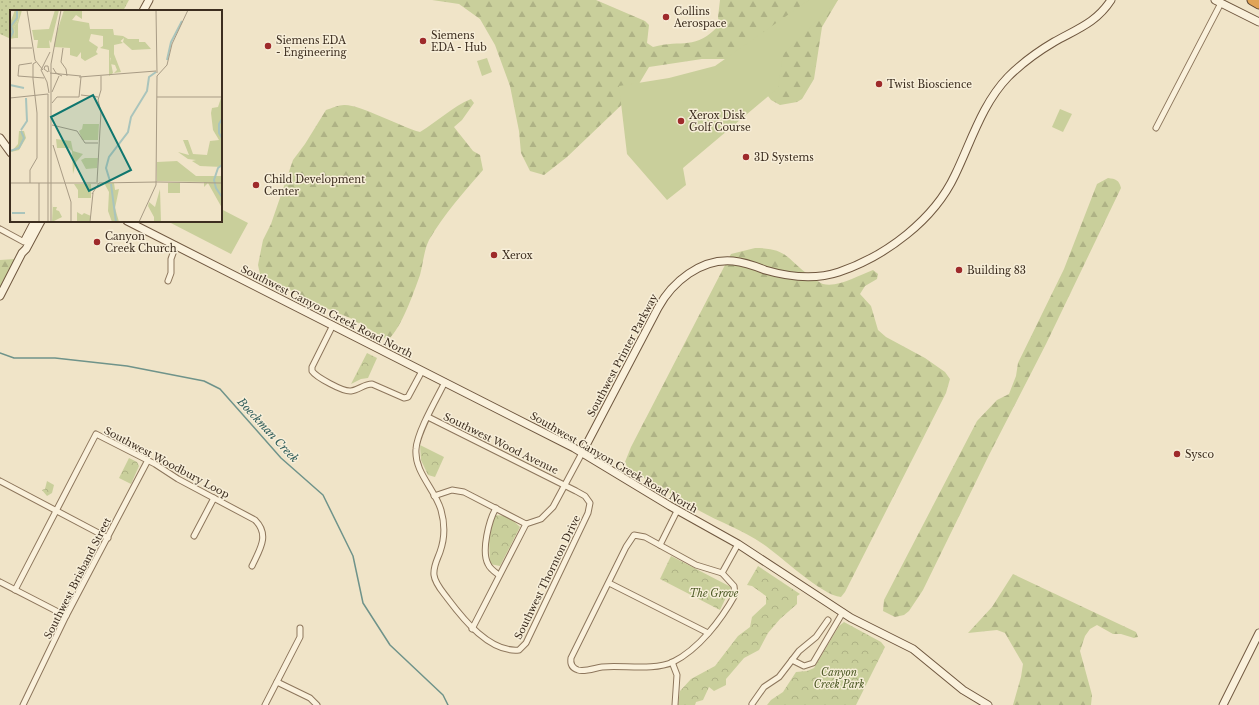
<svg xmlns="http://www.w3.org/2000/svg" width="1259" height="705" viewBox="0 0 1259 705" font-family="'Libre Baskerville',serif">
<style>
.grass{fill:url(#grass-dots)}
.forest{fill:url(#forest-firs)}
.park{fill:url(#park-crowns)}
.pitch{fill:#c9cf9b}
.lines{fill:none;stroke-linecap:round;stroke-linejoin:round}
.stream{stroke:#6f938a;stroke-width:1.5}
.street-casing{stroke:#8d765c;stroke-width:7}
.secondary-casing{stroke:#6f573f;stroke-width:9}
.highway-casing{stroke:#5b4430;stroke-width:11}
.street{stroke:#faf1dc;stroke-width:5}
.secondary{stroke:#faf1dc;stroke-width:7}
.highway{stroke:#e0a458;stroke-width:9}
.poi-dot{fill:#9e2a2b;stroke:#f7eed8;stroke-width:1.5}
.labels{text-anchor:middle;stroke-width:3;stroke-linejoin:round;paint-order:stroke}
.poi-label{font-size:10px;fill:#3d2e20;stroke:#f7eed8;text-anchor:start}
.street-label{font-size:10px;fill:#3d2e20;stroke:#f7eed8}
.park-label{font-size:10px;font-style:italic;fill:#4d5a26;stroke:#f7eed8}
.water-label{font-size:11px;font-style:italic;fill:#2f5d5a;stroke:#f7eed8}
.inset-river{fill:none;stroke:#a9c4bc;stroke-width:2}
.inset-road{fill:none;stroke:#a89b85;stroke-width:1}
.view{fill:#0f766e;fill-opacity:0.15;stroke:#0f766e;stroke-width:2}
.inset-edge{fill:none;stroke:#3d2e20;stroke-width:2}
</style>
<defs>
<pattern id="grass-dots" width="8" height="8" patternUnits="userSpaceOnUse"><rect width="8" height="8" fill="#c9cf9b"/><path d="M2 2h.1M6 6h.1" fill="none" stroke="#aeb285" stroke-width="1.8" stroke-linecap="round"/></pattern>
<pattern id="forest-firs" width="22" height="20" patternUnits="userSpaceOnUse"><rect width="22" height="20" fill="#c9cf9b"/><path d="M5 1l3.5 6h-7zM16 11l3.5 6h-7z" fill="#aeb285"/></pattern>
<pattern id="park-crowns" width="20" height="18" patternUnits="userSpaceOnUse"><rect width="20" height="18" fill="#c9cf9b"/><path d="M2 6a3 3 0 1 1 6 0M12 15a3 3 0 1 1 6 0" fill="none" stroke="#aeb285"/></pattern>
</defs>
<rect width="100%" height="100%" fill="#f0e4c8"/>
<!-- grass -->
<path class="grass" d="M0 0H129L123 11H11V39L0 34Z"/>
<!-- forest -->
<g class="forest">
<path d="M432 0H596L645 21 649 25 647 43 653 47C682 39 696 51 719 25L718 17 720 0H838L822 27 814 79 802 99 797 102 780 105 771 100 747 68 732 59H702L649 67 633 94 567 157 544 175 530 171 521 153 519 131 510 86 495 45 480 19 459 4Z"/>
<path d="M471 99 474 103 462 120 454 127 473 151 480 155 483 170C464 192 444 214 429 240 424 250 423 264 420 275 413 294 402 327 388 340L350 318 314 303 260 274 258 265 263 240 271 224 293 160 305 144 326 110C332 108 339 105 344 105 359 104 401 127 420 132 437 122 453 106 471 99Z"/>
<path d="M1108 178C1116 179 1119 180 1121 188L1046 344 989 455 923 590 909 611 904 615 895 617 883 611 884 600 977 421 997 400 1009 394 1016 376 1018 363 1064 269 1097 184Z"/>
<path d="M755 248C790 248 787 261 812 277 815 279 820 283 823 284 838 288 859 275 873 270L878 274 877 279 865 286 860 294 871 306 878 330 886 337 925 358 945 372 950 379 946 393 845 592 841 597C821 595 781 556 763 544 743 530 719 522 698 510 675 497 654 481 629 471L625 462 631 447 724 267 731 254Z"/>
<path d="M15 259 0 287V260Z"/>
<path d="M1013 574 1136 632 1138 637 1134 638 1121 634H1113L1097 625 1090 629 1085 636 1080 651 1092 695 1091 705H1013L1021 677 1023 664 1005 633 997 630 968 633 992 607Z"/>
</g>
<!-- park -->
<g class="park">
<path d="M367 353 377 358 368 378 361 379 351 384Z"/>
<path d="M420 445 444 457 435 477 428 475 421 460Z"/>
<path d="M129 458 137 462 139 466 131 484 119 478Z"/>
<path d="M47 481 54 485 52 493 47 496 42 490 45 489Z"/>
<path d="M494 515 508 516 520 527 500 566 490 564 489 538Z"/>
<path d="M671 556 731 587 720 610 660 579Z"/>
<path d="M758 566 800 594 797 596V604L780 619 768 633 759 650 744 658 726 679V685L714 691 709 687 703 700 696 702 695 705H678L680 691 691 679 715 666 738 636 750 627 752 617 766 604V596L752 586 747 585Z"/>
<path d="M844 622 881 642 885 647 856 705H767L771 700 783 692 796 672 807 671 814 668 839 626Z"/>
</g>
<!-- pitch -->
<g class="pitch">
<path d="M809 0H838L783 54 778 88 683 168 686 185 667 200 627 154 619 86 669 78 715 66Z"/>
<path d="M487 58 492 72 482 76 477 61Z"/>
<path d="M1060 109 1072 114 1063 132 1052 127Z"/>
<path d="M221 209 248 223 231 254 167 221H221Z"/>
</g>
<g class="lines">
<!-- stream -->
<path class="stream" d="M0 353 14 358H55L127 366 204 381 220 389 281 458 323 495 353 556 363 603 390 645 443 695 448 705"/>
<defs>
<g id="street">
<path d="M1156 128 1221 3"/>
<path d="M0 229 24 242"/>
<path d="M168 281 171 273V259L176 245"/>
<path d="M333 325 312 367V371C316 377 343 392 351 391 359 390 364 384 372 384L404 398 408 397 422 371"/>
<path d="M428 417 576 491 585 496 590 503 588 513 526 643 519 650C490 653 463 619 448 599 443 592 435 584 434 575 433 567 437 560 440 552 445 538 445 524 441 510 435 489 414 472 416 449 417 432 437 398 445 382"/>
<path d="M0 481 108 538"/>
<path d="M434 496 452 490 464 492 526 524"/>
<path d="M496 508C489 520 481 551 488 564 490 569 495 572 499 575"/>
<path d="M526 524 541 519 553 507 582 453"/>
<path d="M634 535 645 537 696 565 722 573 734 586 735 595C721 620 699 649 673 662 653 671 624 665 602 667 595 668 585 672 578 670 572 668 570 664 571 658L626 547Z"/>
<path d="M194 536 214 498"/>
<path d="M660 545 677 511"/>
<path d="M722 573 738 544"/>
<path d="M0 582 66 616"/>
<path d="M609 583 708 633"/>
<path d="M15 590 96 434 155 464 178 479 255 520C270 535 260 549 252 566"/>
<path d="M472 629 526 524"/>
<path d="M792 660 804 666 813 663 843 612"/>
<path d="M672 662 677 675 675 705"/>
<path d="M277 682 310 698 317 705"/>
<path d="M752 704 764 687 779 677 799 651 816 637 828 620"/>
<path d="M23 705 66 616 148 460"/>
<path d="M265 705 300 637V628"/>
</g>
<g id="secondary">
<path d="M1215 0 1259 22"/>
<path d="M143 11 149 0"/>
<path d="M0 138 11 153"/>
<path d="M127 221 574 448 670 506 738 544 851 618 913 649 963 690 988 705"/>
<path d="M25 240 35 221"/>
<path d="M0 296 22 253 26 249 41 221"/>
<path d="M582 453 658 308C672 282 701 258 733 261 744 262 755 266 765 270 789 277 815 280 839 272 886 256 934 220 955 175 971 142 982 104 1008 77 1022 63 1037 52 1054 42 1077 29 1096 23 1111 0"/>
<path d="M1223 705 1259 633"/>
</g>
<path id="highway" d="M1252 0 1259 4"/>
</defs>
<!-- street casing -->
<use href="#street" class="street-casing"/>
<!-- secondary casing -->
<use href="#secondary" class="secondary-casing"/>
<!-- highway casing -->
<use href="#highway" class="highway-casing"/>
<!-- street -->
<use href="#street" class="street"/>
<!-- secondary -->
<use href="#secondary" class="secondary"/>
<!-- highway -->
<use href="#highway" class="highway"/>
</g>
<!-- markers -->
<g class="poi-dot">
<circle cx="666" cy="17" r="4"/>
<circle cx="423" cy="41" r="4"/>
<circle cx="268" cy="46" r="4"/>
<circle cx="879" cy="84" r="4"/>
<circle cx="681" cy="121" r="4"/>
<circle cx="746" cy="157" r="4"/>
<circle cx="256" cy="185" r="4"/>
<circle cx="97" cy="242" r="4"/>
<circle cx="494" cy="255" r="4"/>
<circle cx="959" cy="270" r="4"/>
<circle cx="1177" cy="454" r="4"/>
</g>
<g class="labels">
<!-- poi labels -->
<g class="poi-label">
<text x="674" y="15">Collins<tspan x="674" dy="12">Aerospace</tspan></text>
<text x="431" y="39">Siemens<tspan x="431" dy="12">EDA - Hub</tspan></text>
<text x="276" y="44">Siemens EDA<tspan x="276" dy="12">- Engineering</tspan></text>
<text x="887" y="88">Twist Bioscience</text>
<text x="689" y="119">Xerox Disk<tspan x="689" dy="12">Golf Course</tspan></text>
<text x="754" y="161">3D Systems</text>
<text x="264" y="183">Child Development<tspan x="264" dy="12">Center</tspan></text>
<text x="105" y="240">Canyon<tspan x="105" dy="12">Creek Church</tspan></text>
<text x="502" y="259">Xerox</text>
<text x="967" y="274">Building 83</text>
<text x="1185" y="458">Sysco</text>
</g>
<!-- street labels -->
<g class="street-label">
<text transform="translate(327 311) rotate(27)" y="4">Southwest Canyon Creek Road North</text>
<text transform="translate(622 355) rotate(-62)" y="4">Southwest Printer Parkway</text>
<text transform="translate(501 443) rotate(26)" y="4">Southwest Wood Avenue</text>
<text transform="translate(167 462) rotate(28)" y="4">Southwest Woodbury Loop</text>
<text transform="translate(614 462) rotate(30)" y="4">Southwest Canyon Creek Road North</text>
<text transform="translate(547 577) rotate(-64)" y="4">Southwest Thornton Drive</text>
<text transform="translate(77 578) rotate(-63)" y="4">Southwest Brisband Street</text>
</g>
<!-- park labels -->
<g class="park-label">
<text x="714" y="597">The Grove</text>
<text x="839" y="676">Canyon<tspan x="839" dy="12">Creek Park</tspan></text>
</g>
<!-- water labels -->
<g class="water-label">
<text transform="translate(268 430) rotate(47)" y="4">Boeckman Creek</text>
</g>
</g>
<!-- overview -->
<g transform="translate(10 10)">
<rect width="212" height="212" fill="#f0e4c8"/>
<path d="M54 0H72V2L60 3V25H46ZM28 30H39L40 38H27ZM109 30 113 33 104 35V44L111 62 104 63 107 60 105 55 100 54 102 34ZM81 174V188H68V180L64 174ZM67 202 72 205 74 203 81 206 80 212H67Z" fill="#c9cf9b"/>
<path d="M9 0H12L8 14V28H5L4 17 8 11ZM45 0H49L41 33 39 30H24L22 20 39 19ZM60 2H72V9L66 5 62 10 79 13 80 19H103L104 25 113 26 118 29H129V32H135L141 39 122 40 113 32 114 28 107 34H103V47L100 48 103 63 99 66V40L90 38 93 36V26L81 24 79 31 88 37 86 42 88 44 75 51 71 48V42L67 47 60 45V38L44 37 46 25H60ZM211 88 212 157 190 156 182 151 186 150 178 149 168 142 179 145 173 130H178L183 144 197 145 200 131 209 130 203 120 201 103 202 98 208 97ZM73 114H89L88 130H72L69 121 72 119ZM46 129 61 131 63 141 73 144 66 152 63 164 62 141 59 138H47ZM75 148H88L87 158 76 159 71 150ZM167 151 186 166H212V198L198 173 194 177V172L147 171V152ZM94 173H104L105 180 109 179 105 198 109 212H102L98 201 99 182ZM150 179 151 212H144V207L138 196 139 192 145 197ZM43 192V197H47L46 200 49 201 52 207 42 212Z" fill="#c9cf9b"/>
<path d="M5 0H9L8 11 4 17 5 28 0 29V13ZM9 121H14L16 128 9 140 1 142 8 134Z" fill="#c9cf9b"/>
<path d="M158 173H170V183H158Z" fill="#c9cf9b"/>
<path class="inset-river" d="M0 28 3 22 1 16 7 8V0M157 50 161 32 172 11M0 75 14 78M212 109 209 114V123L212 128M11 120 17 111 16 88M0 141 9 138 14 128 11 121M212 155 208 158 204 170 206 178 212 187M100 171 96 158 99 147 118 122 121 107 137 81 139 67 146 62M101 174 106 212M2 203H15"/>
<path class="inset-road" d="M17 0 25 50 33 60M146 0 147 63M0 38H22M53 38 51 52 56 59 57 66M22 53 9 55 8 66 34 68M43 58 46 63 52 66M38 62 34 59 35 56H38L39 62M40 63 71 66M69 67 146 61M42 82 49 66M39 83 37 72 31 60 40 42M71 85 88 87M147 87H212M0 88 38 84V212M42 93 47 87H69L71 67M42 115 67 121 75 133H88M43 135 61 192V212M87 172 91 102 88 90 91 80V66M147 172 212 173M0 173H88M20 173V160L27 148V103L23 69V54L26 52M29 173V212M89 173 147 172M82 184 89 173M0 198 1 212M41 212V54L51 0M80 212 83 183M129 212 146 175 147 66 157 55 162 34 178 0"/>
<path class="view" d="M83 85 121 160 79 181 41 107Z"/>
<rect width="212" height="212" class="inset-edge"/>
</g>
</svg>
